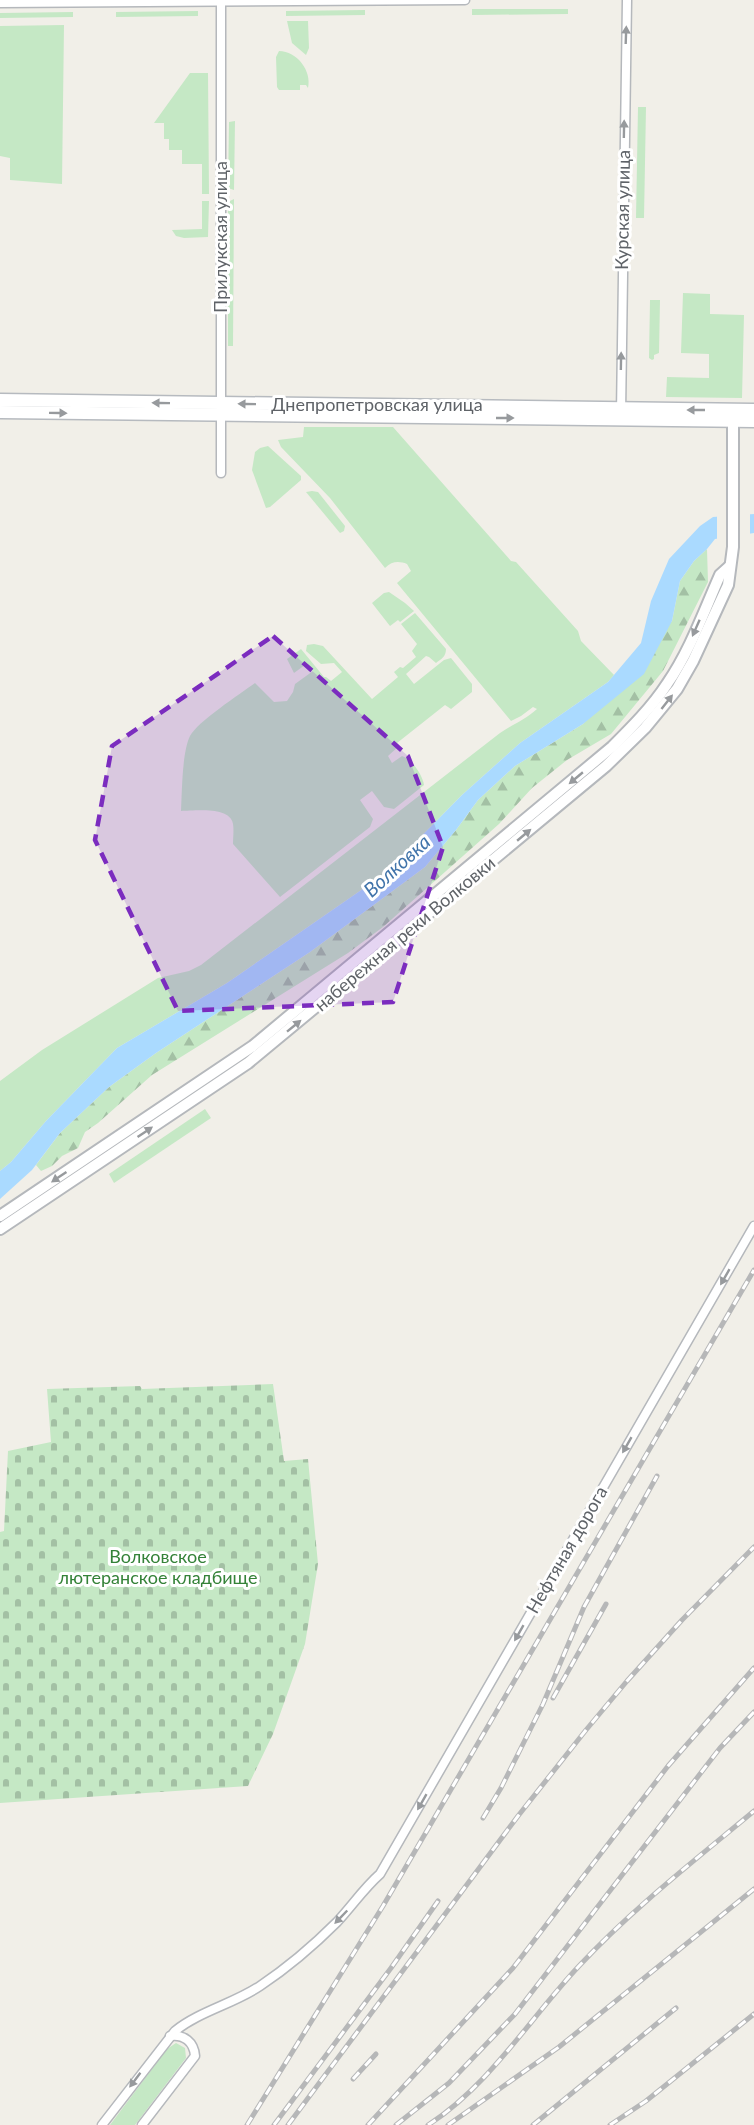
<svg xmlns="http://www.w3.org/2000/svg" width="754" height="2125" viewBox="0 0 754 2125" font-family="Lato,sans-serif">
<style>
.grass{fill:#c5e8c5}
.forest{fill:url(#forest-firs)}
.cemetery{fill:url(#cemetery-stones)}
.water{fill:#aadaff}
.pier{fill:#f1efe8}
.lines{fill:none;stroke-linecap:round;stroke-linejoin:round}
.minor-casing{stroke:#b5b8bc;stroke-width:11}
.tertiary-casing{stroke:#b5b8bc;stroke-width:14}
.secondary-casing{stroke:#b6babf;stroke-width:15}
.minor{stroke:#fff;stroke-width:8}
.tertiary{stroke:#fff;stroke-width:10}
.secondary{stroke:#fff;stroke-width:12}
.rail-casing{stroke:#b6b7b8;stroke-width:5}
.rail{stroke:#fff;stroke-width:3;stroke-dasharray:9;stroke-linecap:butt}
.oneway{fill:#979a9d}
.marked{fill:#7b2cbf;fill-opacity:0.2;stroke:#7b2cbf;stroke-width:4.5;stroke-dasharray:12 8;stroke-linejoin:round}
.labels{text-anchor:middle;stroke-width:6;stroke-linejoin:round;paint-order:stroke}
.street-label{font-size:18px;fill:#5f6368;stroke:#fff}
.park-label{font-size:18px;fill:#348238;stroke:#fff}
.water-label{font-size:20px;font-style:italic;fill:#4174aa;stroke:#fff}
</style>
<defs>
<pattern id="forest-firs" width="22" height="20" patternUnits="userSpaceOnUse" patternTransform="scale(1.5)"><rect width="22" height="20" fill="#c5e8c5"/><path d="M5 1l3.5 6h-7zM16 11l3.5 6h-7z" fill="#a3c0a4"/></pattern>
<pattern id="cemetery-stones" width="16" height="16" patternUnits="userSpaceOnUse" patternTransform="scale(1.5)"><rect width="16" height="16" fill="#c5e8c5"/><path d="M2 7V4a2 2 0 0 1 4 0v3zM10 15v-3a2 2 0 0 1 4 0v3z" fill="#a3c0a4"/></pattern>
</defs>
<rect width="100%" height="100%" fill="#f1efe8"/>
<!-- grass -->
<g class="grass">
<path d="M472 9H568V14L472 15Z"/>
<path d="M365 10V15L286 16V11Z"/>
<path d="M198 11V16L116 17V12Z"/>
<path d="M73 12V17L0 18V13Z"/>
<path d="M287 21H308L309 48 306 55 292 43Z"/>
<path d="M64 25 62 184 10 180V158L0 156V26Z"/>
<path d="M279 51C297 51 312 71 308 88L306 85H300V90H279L277 87 276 57Z"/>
<path d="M190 73H208L209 194H202V164H182V150H169V139H164V123H154Z"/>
<path d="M638 107H646L644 218H636Z"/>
<path d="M235 121 234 190 228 188 229 122Z"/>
<path d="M234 199 233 346H228V202Z"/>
<path d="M202 201H209L208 237 184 238 176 236 172 230 202 229Z"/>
<path d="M683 293 710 294V314L744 315 742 398 666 397 667 377 709 378V354L681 353Z"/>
<path d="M650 300H660L659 353 654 355V359L652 360 649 358Z"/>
<path d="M304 427H393L511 561 516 562 578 631 581 641 614 675 608 682 520 743 462 795 383 875 227 983 117 1048 46 1121 11 1162 0 1171V1081L42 1050 158 978 189 971 201 965 500 733C513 724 525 720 537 709L533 707 521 716 511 721 397 583 411 571 407 564C399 561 392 561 385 568L330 498 281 447 278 440 303 437Z"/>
<path d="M268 446 301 476V480L270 507 266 508 252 470 255 452 260 448Z"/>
<path d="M312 491 318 492 345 526 344 531 340 533 306 492Z"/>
<path d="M389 592 405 603 414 611 400 622 398 620 390 626 372 603 384 593Z"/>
<path d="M415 613 446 649C446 657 441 659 436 663L429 657 426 656 406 674 414 684 444 660 451 658 472 684V692L451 709 445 705 397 743 399 746 388 756 392 763 402 756C412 759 423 776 424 785L394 809 384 807 372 791 360 800 373 819 370 827 280 897 233 844C233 838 234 830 233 824 230 806 194 811 181 811 182 792 182 752 190 736 197 722 240 694 255 683L274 702 287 701 293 692 295 684 313 671 305 665 294 673 287 659 301 649 324 677H326L331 681 342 672 334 663 321 664 306 651 307 645 314 644 323 646 372 699 398 677 394 672 400 667 403 668 416 657 412 651 417 644 401 624Z"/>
<path d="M205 1109 211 1118 114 1183 109 1174Z"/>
<path d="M176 2043 185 2048 186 2058 135 2125H110L167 2049Z"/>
</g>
<!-- forest -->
<path class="forest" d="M707 549 708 582 663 671 611 734 567 760 532 788 499 824 383 927 348 953 152 1075 98 1123 85 1132 78 1148 62 1156 52 1166 41 1171 36 1165 60 1133 109 1087 156 1053 310 952 425 867 456 830 478 800 515 766 583 724 672 621 680 581 694 561Z"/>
<!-- cemetery -->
<path class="cemetery" d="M273 1384 284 1461 308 1459 318 1564 305 1644 273 1734 248 1786 0 1803V1532L4 1531 8 1451 51 1442 47 1389 140 1386 142 1389Z"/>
<!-- water -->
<path class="water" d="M754 514V533L715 539 707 549 694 561 680 581 672 621 644 674 583 724 515 766 478 800 456 830 425 867 310 952 156 1053 109 1087 60 1133 32 1170 0 1199V1171L11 1162 46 1121 117 1048 227 983 383 875 462 795 520 743 608 682 641 643 651 601 669 559 700 526 713 517Z"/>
<!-- pier -->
<path class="pier" d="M750 511V537L717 542V514Z"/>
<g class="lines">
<defs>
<g id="minor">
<path d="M0 3 465 0"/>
<path d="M621 413 627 0"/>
<path d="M221 473V0"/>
<path d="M102 2125 175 2031C200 2011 233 2004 260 1986 287 1968 314 1945 337 1922 352 1906 364 1888 380 1874L754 1226"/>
<path d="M142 2125 195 2056C194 2042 184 2034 170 2036"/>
</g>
<g id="tertiary">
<path d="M0 1216 253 1046 612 747C632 727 652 707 667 684 690 651 704 611 720 575L730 566"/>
<path d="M0 1229 248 1063 606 766 645 728 677 689 693 661 728 585 733 547V413"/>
</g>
<g id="secondary">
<path d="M0 400 754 410"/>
<path d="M0 412 754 421"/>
</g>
</defs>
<!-- minor casing -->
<use href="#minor" class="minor-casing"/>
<!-- tertiary casing -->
<use href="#tertiary" class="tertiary-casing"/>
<!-- secondary casing -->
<use href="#secondary" class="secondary-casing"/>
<!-- minor -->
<use href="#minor" class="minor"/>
<!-- tertiary -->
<use href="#tertiary" class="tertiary"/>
<!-- secondary -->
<use href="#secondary" class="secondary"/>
<defs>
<g id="rail">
<path d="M553 1698 606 1604"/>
<path d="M483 1818 501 1788 543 1704 584 1607 657 1476"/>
<path d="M353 2079 376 2054"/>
<path d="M247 2125 383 1906 754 1270"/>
<path d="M274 2125 391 1968 438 1901"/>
<path d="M288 2125 518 1816 586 1730 627 1681 682 1620 754 1547"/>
<path d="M368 2125 513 1968 668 1766 754 1668"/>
<path d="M396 2125 449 2083 515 2014 720 1748 754 1712"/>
<path d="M428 2125C490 2085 530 2018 579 1966 632 1909 694 1861 754 1811"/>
<path d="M448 2125 559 2047 754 1889"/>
<path d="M533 2125 676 2008"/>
<path d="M610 2125 646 2101 754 2014"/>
</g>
</defs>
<!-- rail casing -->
<use href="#rail" class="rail-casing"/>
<!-- rail -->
<use href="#rail" class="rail"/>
</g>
<!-- one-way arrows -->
<defs><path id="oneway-solid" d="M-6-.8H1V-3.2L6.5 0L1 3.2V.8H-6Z" transform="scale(1.5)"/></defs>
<g class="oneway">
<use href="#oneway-solid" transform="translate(626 35) rotate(-88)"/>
<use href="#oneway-solid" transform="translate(624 129) rotate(-89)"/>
<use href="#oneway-solid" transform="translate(621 361) rotate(-89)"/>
<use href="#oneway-solid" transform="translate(161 403) rotate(-179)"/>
<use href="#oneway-solid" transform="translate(247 404) rotate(-179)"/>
<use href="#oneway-solid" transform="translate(696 410) rotate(-180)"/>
<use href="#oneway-solid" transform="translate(58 413) rotate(1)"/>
<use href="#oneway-solid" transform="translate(505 418)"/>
<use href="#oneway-solid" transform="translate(696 628) rotate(114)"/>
<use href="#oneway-solid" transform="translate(667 702) rotate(-52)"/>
<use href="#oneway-solid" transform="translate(576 778) rotate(140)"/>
<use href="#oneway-solid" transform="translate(524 835) rotate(-40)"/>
<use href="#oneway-solid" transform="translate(294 1026) rotate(-39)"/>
<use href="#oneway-solid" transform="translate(145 1132) rotate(-34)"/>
<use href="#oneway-solid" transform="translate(59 1177) rotate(146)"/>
<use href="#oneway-solid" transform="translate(725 1277) rotate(120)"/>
<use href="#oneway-solid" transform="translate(627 1445) rotate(120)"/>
<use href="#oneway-solid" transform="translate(519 1633) rotate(120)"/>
<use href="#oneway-solid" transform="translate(422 1802) rotate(120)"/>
<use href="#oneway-solid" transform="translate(341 1917) rotate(134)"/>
<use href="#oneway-solid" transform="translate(135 2080) rotate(127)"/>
</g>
<!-- marked area -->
<path class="marked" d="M273 636 408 756 443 847 393 1002 178 1011 95 840 112 746Z"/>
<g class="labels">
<!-- street labels -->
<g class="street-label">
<text transform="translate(623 210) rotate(-89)" y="6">Курская улица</text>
<text transform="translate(221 237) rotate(-90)" y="6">Прилукская улица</text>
<text x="377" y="411">Днепропетровская улица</text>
<text transform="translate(405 934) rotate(-40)" y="6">набережная реки Волковки</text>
<text transform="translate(567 1550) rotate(-60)" y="6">Нефтяная дорога</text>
</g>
<!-- park labels -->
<g class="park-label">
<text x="158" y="1563">Волковское<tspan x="158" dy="21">лютеранское кладбище</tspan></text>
</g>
<!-- water labels -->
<g class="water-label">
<text transform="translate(397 866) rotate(-42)" y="7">Волковка</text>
</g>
</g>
</svg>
